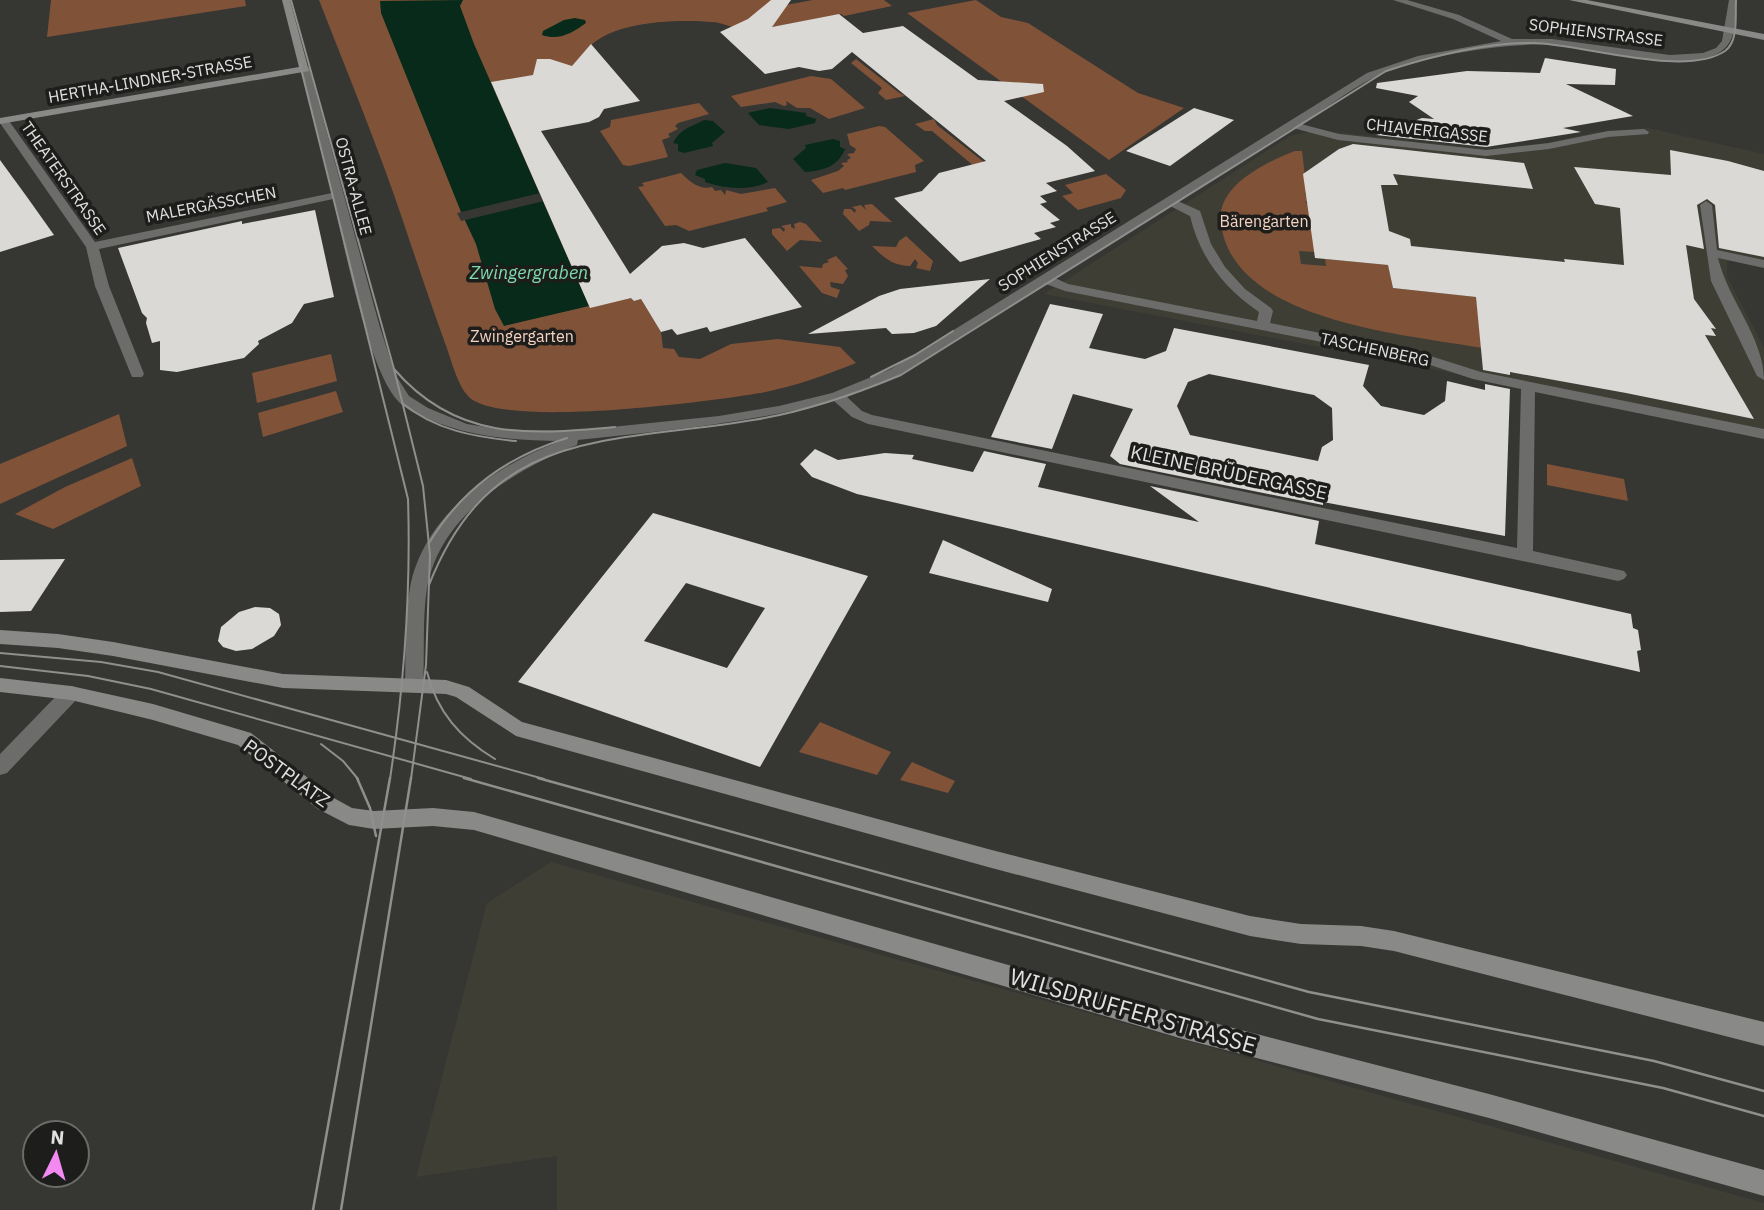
<svg xmlns="http://www.w3.org/2000/svg" width="1764" height="1210" viewBox="0 0 1764 1210" font-family="'IBM Plex Sans',sans-serif">
<style>
.built{fill:#3e3e35}
.green{fill:#805339}
.water{fill:#072a1a}
.pier{fill:#363633}
.building{fill:#dbd9d6;fill-rule:evenodd}
.lines{fill:none;stroke-linecap:round;stroke-linejoin:round}
.street{fill:#6c6c6b;fill-rule:evenodd}
.secondary{fill:#898a88;fill-rule:evenodd}
.tram-far1{stroke:#8f8f8d;stroke-width:2}
.tram{stroke:#8f8f8d;stroke-width:2.5}
.labels{text-anchor:middle;stroke-width:7;stroke-linejoin:round;paint-order:stroke}
.far-street-label{font-size:16px;fill:#e1e1df;stroke:#1d1d1c}
.far-park-label{font-size:16px;fill:#f5d3c1;stroke:#1d1d1c}
.far-water-label{font-size:18px;font-style:italic;fill:#7edaab;stroke:#1d1d1c}
.street-label{font-size:19px;fill:#e1e1df;stroke:#1d1d1c}
.near-street-label{font-size:23px;fill:#e1e1df;stroke:#1d1d1c}
</style>
<rect width="100%" height="100%" fill="#363633"/>
<!-- built -->
<g class="built">
<path d="M1648 128 1764 154V267L1727 259V276L1764 348V438L1418 366 1044 294 1290 136 1317 130 1493 150 1533 146 1592 133Z"/>
<path d="M551 862 1764 1203V1210H557V1156L416 1177 487 903Z"/>
</g>
<!-- green -->
<g class="green">
<path d="M51 0H245L246 6 47 37Z"/>
<path d="M319 0H790L786 5 813 0H884L892 6 844 16 841 14C810 19 776 29 745 29 734 29 724 23 713 22 679 19 607 20 585 52 582 56 582 62 581 67L491 83 504 109 631 297 634 301 641 299 661 332 663 348 674 349 679 357 700 359 731 344 778 339 840 347 856 363C825 375 794 387 760 393 713 401 498 430 468 396 457 384 451 359 445 343 430 301 416 260 402 218 377 144 347 72 319 0Z"/>
<path d="M976 0 1001 17 1028 23 1138 93 1184 108 1109 160 907 13Z"/>
<path d="M856 59 898 92 905 96 886 100 878 93 882 88 851 63Z"/>
<path d="M811 76 831 79 865 108 829 119 810 108H797L786 101 787 105 784 106 775 102 741 107 731 96Z"/>
<path d="M699 103 709 114 678 123 675 126 678 129 668 134 670 137 662 140 668 157 629 166 623 165 600 131 610 127 611 120Z"/>
<path d="M934 119 937 125 989 166 975 167 932 131H925L915 124Z"/>
<path d="M879 126 885 127 924 161 915 165 916 172 845 190 843 188 823 193 811 180 838 171 844 166 841 163 848 162 847 160 851 158 847 154 854 153 856 149 850 145 847 134Z"/>
<path d="M1295 151H1302L1307 193H1305L1308 201 1305 202 1310 205 1315 252 1299 251 1301 264 1326 266 1325 259 1388 265 1393 288 1476 297 1482 348C1405 334 1234 322 1221 224 1215 186 1266 162 1295 151Z"/>
<path d="M681 173C691 183 700 190 712 187L715 191 721 190 725 195 726 190 741 194 775 188 787 202 766 208 768 211 689 231 676 225 665 226 638 187 644 186 642 183Z"/>
<path d="M1106 174 1126 190 1121 198 1078 210 1062 196 1073 193 1065 185Z"/>
<path d="M872 204 892 222 870 221 869 225 859 231 843 214 844 209H851L855 213 856 210 852 207 861 205 866 210 864 205Z"/>
<path d="M800 222 806 224 822 242 800 240 787 251 772 234V229L780 228 784 232 785 229 781 226 791 224V227L795 229 794 224Z"/>
<path d="M906 236 933 261 930 271 916 268 918 263 915 259 910 266C893 266 883 257 872 246L896 247 899 241Z"/>
<path d="M836 256 848 269 845 270 848 276 843 284 830 282 831 287 840 290 837 298 822 293 799 266 822 268 823 264 829 262 827 260Z"/>
<path d="M331 354 337 381 257 403 252 373Z"/>
<path d="M336 391 343 412 263 437 258 413Z"/>
<path d="M119 414 127 446 0 504V464Z"/>
<path d="M132 458 141 486 53 529 15 514 65 487Z"/>
<path d="M1547 464 1624 479 1628 501 1547 485Z"/>
<path d="M820 722 891 752 877 775 799 752Z"/>
<path d="M912 762 955 781 948 793 900 780Z"/>
</g>
<!-- water -->
<g class="water">
<path d="M463 0 460 6 474 44 589 306 504 326 495 309 476 244 461 212 381 13 380 1Z"/>
<path d="M575 18 585 20 586 23C572 33 559 41 542 35L543 31 564 20Z"/>
<path d="M770 108 806 113V116L816 119 815 123 789 129 759 125 748 113Z"/>
<path d="M704 120 713 121 725 132 712 143 713 146 684 153 678 151V144L673 143C681 128 691 127 704 120Z"/>
<path d="M833 139 840 141V147L845 149C838 167 822 171 805 172L793 159 806 148 805 145Z"/>
<path d="M725 163 756 168 768 182C749 191 726 189 705 182V179L695 175 697 170Z"/>
</g>
<!-- pier -->
<g class="pier">
<path d="M1707 0H1764L1759 1 1757 21 1764 23 1705 12Z"/>
<path d="M540 193 544 201 461 221 457 213Z"/>
</g>
<!-- building -->
<g class="building">
<path d="M771 0H791L772 27 839 14 863 33 903 26 978 80 1043 84 1044 92 1004 101 1067 146 1095 171 1046 183 1057 191 1040 196 1047 202 1040 204 1060 220 1050 223 1056 227 1034 233 1041 239 960 262 894 198 922 191 939 173 986 161 852 52 832 69 819 71 799 67 765 74 720 32 748 19Z"/>
<path d="M591 44 640 101 604 109 599 117 589 122 541 131 630 274 662 246 684 243 703 248 745 238 802 307 710 332 707 327 677 335 672 329 661 332 641 299 634 301 631 298 590 308 491 82 533 75 537 59H550L572 66Z"/>
<path d="M1545 58 1616 69 1615 85 1566 84 1633 116 1563 128 1581 132 1486 147 1376 135 1422 118 1434 119 1409 102 1418 96 1376 88 1377 83 1467 71 1540 73Z"/>
<path d="M1194 108 1234 120 1170 166 1126 151Z"/>
<path d="M1353 144 1524 163 1533 189 1393 174 1398 185H1381L1389 231 1410 239 1411 246 1565 262 1564 259 1624 265 1620 208 1595 204 1574 167 1671 175 1670 150 1728 161 1764 171V257L1719 248 1715 205 1707 199 1697 205 1704 249 1686 245 1694 299 1716 329 1711 328 1716 336 1705 335 1754 419 1626 393 1510 372V375L1483 370 1476 297 1393 288 1388 265 1315 258 1303 174 1339 149Z"/>
<path d="M0 160 27 197 54 235 0 252Z"/>
<path d="M315 210 334 297 304 304 292 323 258 341 259 344 244 358 177 372 160 370V341L152 343 146 323 147 318 142 313 118 248 242 221V224Z"/>
<path d="M990 279 936 326 914 333 892 334 886 328 808 334 879 296 900 289Z"/>
<path d="M1050 304 1103 314 1089 348 1145 359 1166 351 1174 328 1369 365 1363 386 1381 406 1424 415 1445 401 1447 381 1485 390V384L1510 389 1505 536 1323 502V505L1120 464 1110 456 1133 409 1073 394 1052 449 991 437ZM1209 374 1314 395 1332 408 1333 440 1322 447 1318 461 1190 435 1177 406 1188 382Z"/>
<path d="M815 449 838 460 885 453 914 455 912 459 973 472 984 451 1046 464 1038 487 1199 522 1150 486 1319 521 1315 544 1631 614 1633 628 1638 630 1641 650 1637 651 1640 672 857 494 812 477 800 464Z"/>
<path d="M653 513 868 576 760 767 518 682ZM686 583 765 608 727 668 644 641Z"/>
<path d="M943 540 1052 589 1048 602 929 573Z"/>
<path d="M65 559 31 611 0 612V560Z"/>
<path d="M255 607 270 608 279 614 281 625 274 636 252 649 236 651 223 647 218 641 221 627 239 612Z"/>
</g>
<g class="lines">
<!-- street -->
<g class="street">
<path d="M1393 0H1407L1459 15 1512 39H1552L1670 55 1703 53 1716 48 1722 41 1729 0H1737C1734 26 1738 47 1710 57 1672 71 1593 48 1551 45 1505 42 1414 57 1373 78 1348 91 1325 109 1301 124L1339 134 1486 150 1549 143 1608 131 1644 129 1649 132 1648 134 1608 137 1549 149 1486 156 1338 140 1293 128 1178 201 1200 211 1211 244 1225 267 1245 289 1271 308 1273 311 1270 323 1421 353 1481 372 1764 429V439L1535 392 1533 551 1624 571 1627 575 1624 579 1618 581 868 424 852 417 834 401C750 423 665 431 578 440L577 445C514 470 440 515 427 588 422 620 425 653 423 685L421 690 414 692 407 690 405 685C406 653 404 620 410 588 423 515 496 465 561 441 514 440 474 438 431 420 420 415 406 410 398 401 368 369 345 247 333 199L99 249 109 286 144 374 142 377H132L95 286 86 247 0 123V118H7L95 242 332 193 300 69 309 67 379 324 395 374 409 396 428 408 467 424 504 430 572 431 719 416 779 406 832 393 891 369 1367 73 1418 56 1501 41 1453 19ZM1170 206 1190 216C1200 258 1224 288 1259 312L1257 321 1068 284 1055 278ZM1046 284 1065 291 1418 361 1473 379 1521 389 1517 548 872 415 862 411 847 397 901 375Z"/>
<path d="M1706 201 1712 205 1717 250 1764 260V268L1718 258C1728 300 1764 338 1764 380L1757 376 1711 281 1700 205Z"/>
<path d="M71 686 78 688 80 693 78 698 7 773 0 775V754L64 688Z"/>
</g>
<!-- secondary -->
<g class="secondary">
<path d="M282 0H290L309 71 0 124V118L299 67Z"/>
<path d="M1569 0H1587L1764 34V40Z"/>
<path d="M0 630 58 634 113 642 283 674 446 680 469 687 522 722 988 849 1250 916 1301 924 1361 926 1394 931 1764 1022V1046L1394 951 1361 946 1301 944 1250 936 988 867 516 736 456 697 446 694 283 688 113 656 58 648 0 644Z"/>
<path d="M0 678 71 686 153 704 251 733 332 797 352 808 374 811 433 808 474 812 1183 1015 1489 1094 1764 1170V1196L1489 1118 1183 1039 474 830 433 826 374 829 349 825 318 809 238 745 153 720 71 700 0 692Z"/>
</g>
<!-- tram-far1 -->
<g class="tram-far1">
<path d="M291 0 394 369 423 486 430 555 426 665 411 779"/>
<path d="M300 64 408 499C411 593 404 686 390 779"/>
<path d="M394 369C456 441 528 435 615 427"/>
<path d="M871 377 915 355 953 331"/>
<path d="M402 403C435 430 474 437 516 441"/>
<path d="M429 543C462 489 507 457 567 438"/>
<path d="M429 585C492 425 611 444 753 420 804 412 853 395 901 375L1386 71C1432 56 1485 42 1534 43 1582 44 1685 78 1725 51 1739 41 1735 15 1736 0"/>
<path d="M0 653 101 662 158 672 544 779"/>
<path d="M0 666 88 676 151 689 471 779"/>
<path d="M427 672C437 712 460 738 495 759"/>
<path d="M321 744 343 761 358 779"/>
</g>
<!-- tram -->
<g class="tram">
<path d="M357 778 370 808 376 836"/>
<path d="M464 778 1318 1019 1663 1088 1764 1116"/>
<path d="M538 778 1309 992 1654 1061 1764 1091"/>
<path d="M313 1210 390 778"/>
<path d="M341 1210 411 778"/>
</g>
</g>
<g class="labels">
<!-- far-street labels -->
<g class="far-street-label">
<text transform="translate(1596 32) rotate(7)" y="6">SOPHIENSTRASSE</text>
<text transform="translate(150 79) rotate(-10)" y="6">HERTHA-LINDNER-STRASSE</text>
<text transform="translate(1427 130) rotate(6)" y="6">CHIAVERIGASSE</text>
<text transform="translate(64 178) rotate(55)" y="6">THEATERSTRASSE</text>
<text transform="translate(354 186) rotate(75)" y="6">OSTRA-ALLEE</text>
<text transform="translate(211 204) rotate(-11)" y="6">MALERGÄSSCHEN</text>
<text transform="translate(1057 251) rotate(-32)" y="6">SOPHIENSTRASSE</text>
<text transform="translate(1375 349) rotate(12)" y="6">TASCHENBERG</text>
</g>
<!-- far-park labels -->
<g class="far-park-label">
<text x="1264" y="227">Bärengarten</text>
<text x="522" y="342">Zwingergarten</text>
</g>
<!-- far-water labels -->
<g class="far-water-label">
<text x="529" y="279">Zwingergraben</text>
</g>
<!-- street labels -->
<g class="street-label">
<text transform="translate(1229 472) rotate(12)" y="7">KLEINE BRÜDERGASSE</text>
<text transform="translate(287 773) rotate(36)" y="7">POSTPLATZ</text>
</g>
<!-- near-street labels -->
<g class="near-street-label">
<text transform="translate(1133 1011) rotate(16)" y="8">WILSDRUFFER STRASSE</text>
</g>
</g>
<!-- north arrow -->
<g transform="translate(56 1154) rotate(5)"><circle r="33" fill="#1d1d1c" stroke="#6b6b6a" stroke-width="2"/>
<path d="M0-5L12 26L0 18L-12 26Z" fill="#f389f1"/>
<text y="-10" font-size="19" font-weight="bold" text-anchor="middle" fill="#e1e1df">N</text>
</g>
</svg>
